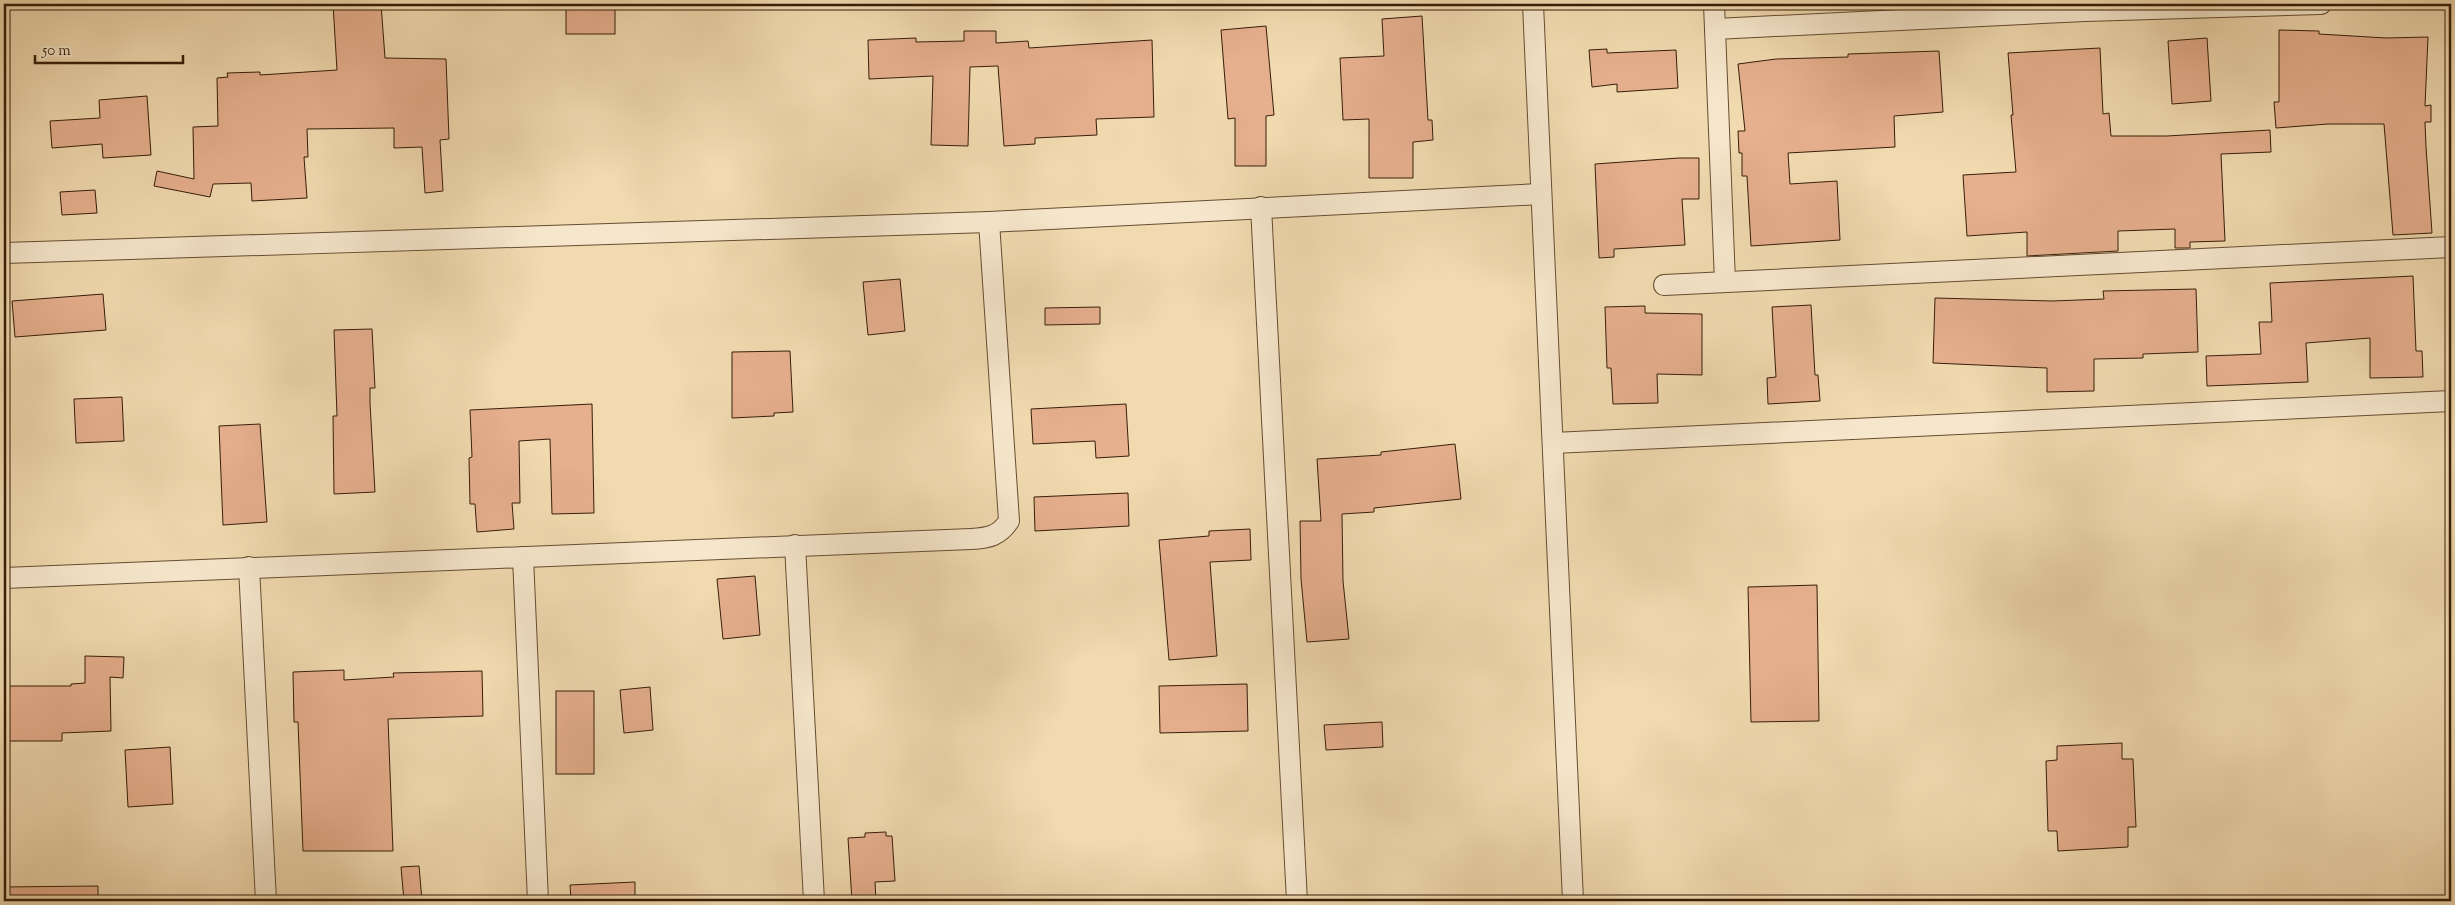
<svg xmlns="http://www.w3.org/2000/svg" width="2455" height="905" viewBox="0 0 2455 905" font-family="'Sorts Mill Goudy',serif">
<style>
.building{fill:#e6af8e;stroke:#361e07}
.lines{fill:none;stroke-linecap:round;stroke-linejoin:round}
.street-casing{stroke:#654d31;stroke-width:22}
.street{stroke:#f6e7cc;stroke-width:20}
</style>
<rect width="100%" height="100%" fill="#f1dab0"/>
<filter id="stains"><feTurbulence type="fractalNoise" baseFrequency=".004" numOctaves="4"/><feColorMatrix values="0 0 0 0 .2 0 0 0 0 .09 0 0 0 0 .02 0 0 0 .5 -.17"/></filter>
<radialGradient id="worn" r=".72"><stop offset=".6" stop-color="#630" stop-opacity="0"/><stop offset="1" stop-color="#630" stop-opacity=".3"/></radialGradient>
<!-- building -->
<g class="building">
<path d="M333 4H381L385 58 446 59 449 139 440 140 443 191 425 193 422 147 394 148V128L307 129 308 157H304L307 198 252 201 251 183 213 184 210 197 154 186 157 171 194 179 193 127 218 126 217 78 228 77 227 73 260 72V75L337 70Z"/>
<rect x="566" y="4" width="49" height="30"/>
<path d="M1422 16 1428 120H1432L1433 140 1413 142V178H1369V119L1343 120 1340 58 1384 56 1382 19Z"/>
<path d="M1266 26 1274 115 1266 116V166H1235V118L1228 119 1221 30Z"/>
<path d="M2279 30 2319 31V34L2386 38 2428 37 2425 106 2431 105V122H2425L2426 147 2432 233 2393 235 2384 124H2328L2276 128 2274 102H2279Z"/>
<path d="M964 31H996V43L1028 41 1029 48 1152 40 1154 117 1096 119 1097 135 1035 138V144L1004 146 998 66 970 67 968 146 931 145 933 76 869 79 868 40 916 38V42L964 41Z"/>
<path d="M2207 38 2211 101 2172 104 2168 41Z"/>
<path d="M2100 48 2103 114 2109 113 2111 136H2167L2270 130 2271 152 2221 154 2225 241 2190 242V248H2175V229L2118 231V251L2027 256V232L1967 236 1963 175 2016 172 2011 115H2013L2008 53Z"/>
<path d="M1607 49V53L1676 50 1678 88 1617 92V84L1592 87 1589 50Z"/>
<path d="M1939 51 1943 112 1894 116 1895 147 1788 153 1790 184 1837 181 1840 240 1751 246 1747 176H1742V153H1739L1738 131H1745L1738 64 1776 59 1848 57V54Z"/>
<path d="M147 96 151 155 103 158 102 144 52 148 50 121 100 118 99 100Z"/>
<path d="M1679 158H1699V199H1682L1685 245 1614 249V257L1599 258 1595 164Z"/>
<path d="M95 190 97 213 62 215 60 192Z"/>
<path d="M2413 276 2416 351H2422L2423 377 2370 378V338L2306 343 2308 382 2207 386 2206 356 2261 354 2259 322H2272L2270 283Z"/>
<path d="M900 279 905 331 868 335 863 282Z"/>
<path d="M2196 289 2198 352 2143 354V358L2094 359V391L2047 392V368L1933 363 1935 298 2052 301 2104 299 2103 291Z"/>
<path d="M103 294 106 330 15 337 12 301Z"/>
<path d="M1811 305 1815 375H1818L1820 401 1768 404 1767 378 1776 377 1772 307Z"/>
<path d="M1645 306V313L1702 314V375L1657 374 1658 403 1613 404 1611 368H1607L1605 307Z"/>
<path d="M1100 307V324L1045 325V308Z"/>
<path d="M372 329 375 388H370V403L375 492 334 494 333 416H337L334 330Z"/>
<path d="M790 351 793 412 774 413V416L732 418V352Z"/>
<path d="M122 397 124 441 76 443 74 399Z"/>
<path d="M592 404 594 513 552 514 550 439 519 441 520 503H512L514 529 477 532 475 504H470L469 458 472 457 470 410Z"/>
<path d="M1126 404 1129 456 1096 458 1095 441 1033 444 1031 409Z"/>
<path d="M260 424 267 522 223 525 219 426Z"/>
<path d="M1455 444 1461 499 1374 508V512L1342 514 1343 581 1349 639 1307 642 1301 579 1300 521H1321L1317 459 1381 455V452Z"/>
<path d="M1128 493 1129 526 1035 531 1034 497Z"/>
<path d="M1250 529 1251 560 1210 562 1217 656 1169 660 1159 540 1209 536V531Z"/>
<path d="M755 576 760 635 723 639 717 579Z"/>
<path d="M1817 585 1819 721 1751 722 1748 587Z"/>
<path d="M85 656 124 657 123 678 110 677 111 731 62 733V741H6L5 686H71V684L85 683Z"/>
<path d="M344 670V680L394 677 393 673 482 671 483 716 388 719 393 851H303L298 722H294L293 672Z"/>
<path d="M1247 684 1248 731 1160 733 1159 686Z"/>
<path d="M650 687 653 730 624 733 620 690Z"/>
<rect x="556" y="691" width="38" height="83"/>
<path d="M1382 722 1383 747 1326 750 1324 725Z"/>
<path d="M2122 743V759H2133L2136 827H2128V847L2058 851 2057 831H2048L2046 761 2057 760V746Z"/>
<path d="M170 747 173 804 128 807 125 750Z"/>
<path d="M886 832V836H892L895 881 875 882 876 901H852L848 838 865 837V833Z"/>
<path d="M419 866 422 901H404L401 867Z"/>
<path d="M635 882V901H571L570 885Z"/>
<path d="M98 886V901H4V887Z"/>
</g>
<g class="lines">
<defs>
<g id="street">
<path d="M1533 4 1573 901"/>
<path d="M1714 4 1725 282"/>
<path d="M1715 29 2085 11 2321 4"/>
<path d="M1261 207 1297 901"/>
<path d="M4 253 989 222 1541 194"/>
<path d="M1664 285 2451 247"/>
<path d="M1553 443 2451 401"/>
<path d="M795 545 814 901"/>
<path d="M523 557 538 901"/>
<path d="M249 567 266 901"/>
<path d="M4 578 971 539C989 538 999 536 1009 521L989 222"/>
</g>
</defs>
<!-- street casing -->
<use href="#street" class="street-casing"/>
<!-- street -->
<use href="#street" class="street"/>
</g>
<!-- margin -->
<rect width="2455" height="905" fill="none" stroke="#f1dab0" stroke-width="20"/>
<rect x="5" y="5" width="2445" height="895" fill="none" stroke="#361e07" stroke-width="2.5"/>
<rect x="10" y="10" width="2435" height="885" fill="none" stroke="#361e07"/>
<!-- scale -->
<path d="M35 55v8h148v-8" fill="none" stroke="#361e07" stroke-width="2.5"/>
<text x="42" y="55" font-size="15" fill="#361e07" stroke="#f6e7cc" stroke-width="4" paint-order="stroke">50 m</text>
<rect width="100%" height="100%" filter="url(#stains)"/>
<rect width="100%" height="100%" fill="url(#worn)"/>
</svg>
